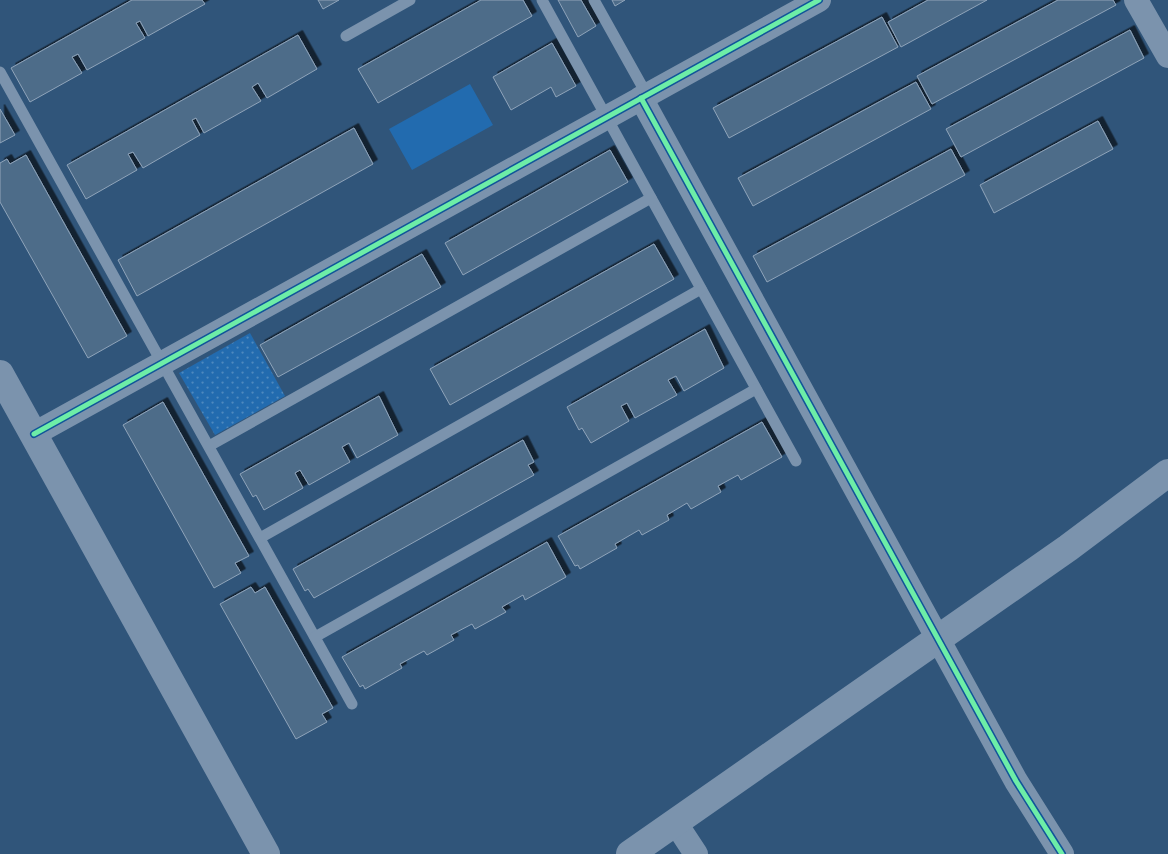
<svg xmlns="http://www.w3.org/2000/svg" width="1168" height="854" viewBox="0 0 1168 854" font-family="Barlow,sans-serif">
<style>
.grass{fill:url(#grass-dots)}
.pitch{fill:#226baf}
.building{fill:#4e6c89;stroke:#8fa4ba;filter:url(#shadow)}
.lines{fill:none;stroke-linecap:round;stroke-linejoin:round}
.service{stroke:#7b93ad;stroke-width:11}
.minor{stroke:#7b93ad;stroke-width:24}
.tertiary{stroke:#7b93ad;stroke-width:28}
.cycleway-casing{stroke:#159;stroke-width:8}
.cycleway{stroke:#6deda7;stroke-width:5}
</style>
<defs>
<pattern id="grass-dots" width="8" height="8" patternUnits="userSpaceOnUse" patternTransform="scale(1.25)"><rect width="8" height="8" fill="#226baf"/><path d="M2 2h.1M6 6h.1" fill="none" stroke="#4e89bf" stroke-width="1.8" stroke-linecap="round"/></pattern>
<filter id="shadow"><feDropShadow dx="4.5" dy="-4.5" stdDeviation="0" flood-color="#0009"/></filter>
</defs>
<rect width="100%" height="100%" fill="#30557a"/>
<!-- grass -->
<path class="grass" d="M250 333 285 396 215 435 179 373Z"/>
<!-- pitch -->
<path class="pitch" d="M470 84 493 125 412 170 389 129Z"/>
<!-- building -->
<g class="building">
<path d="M132 0H202L205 4 148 36 140 21 136 23 145 38 87 70 78 54 72 57 82 73 30 102 11 68Z"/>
<path d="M318 0H339L323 9Z"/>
<path d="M481 0H523L532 16 378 103 358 69Z"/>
<path d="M558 0H581L596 26 578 37Z"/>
<path d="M612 0H625L615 6Z"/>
<path d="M928 0H987L901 47 888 22Z"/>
<path d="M1058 0H1113L1116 5 932 104 917 76Z"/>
<path d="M882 17 898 47 729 138 713 108Z"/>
<path d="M1130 30 1144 58 961 157 946 129Z"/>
<path d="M298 35 317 69 267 98 258 83 252 87 261 101 204 133 196 118 192 120 200 135 143 168 133 152 128 154 137 170 86 199 67 165Z"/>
<path d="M552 43 576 86 556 97 551 87 511 110 493 77Z"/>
<path d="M916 82 931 109 753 206 738 178Z"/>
<path d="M0 109 15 135 0 143Z"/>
<path d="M1098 121 1113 149 994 213 980 185Z"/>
<path d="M354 128 373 164 137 296 118 260Z"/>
<path d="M951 149 965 175 767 282 753 256Z"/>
<path d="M610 150 628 182 463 275 445 243Z"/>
<path d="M26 155 127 336 88 358 0 202V163L7 159 10 164Z"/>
<path d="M654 244 674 279 450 405 430 369Z"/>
<path d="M422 254 441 287 278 377 260 345Z"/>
<path d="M705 329 724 368 684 391 676 376 668 380 677 395 635 418 627 403 621 406 629 421 591 443 582 428 579 430 567 407Z"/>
<path d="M379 396 398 435 357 458 349 443 342 447 350 462 309 485 300 470 295 473 303 488 264 510 256 495 253 497 240 474Z"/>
<path d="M163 402 249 556 235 563 241 573 214 588 123 425Z"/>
<path d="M762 422 782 457 741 480 738 475 718 486 721 492 691 509 687 503 667 515 669 520 642 535 639 530 615 544 617 548 580 569 578 565 575 566 558 536Z"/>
<path d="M523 440 534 462 528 465 534 475 314 598 308 589 305 591 293 569Z"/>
<path d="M547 542 566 577 525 600 523 595 502 607 506 612 475 629 472 624 451 635 454 640 427 655 424 651 400 664 402 668 365 689 363 685 360 687 342 657Z"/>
<path d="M251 587 255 593 265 587 333 708 322 714 327 722 296 739 220 604Z"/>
</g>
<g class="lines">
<!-- service -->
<g class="service">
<path d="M542 0 796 461"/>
<path d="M594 0 647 95"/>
<path d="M346 36 410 0"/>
<path d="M0 72 352 704"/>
<path d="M209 446 651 198"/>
<path d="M260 538 701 289"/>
<path d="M315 637 756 389"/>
</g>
<!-- minor -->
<g class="minor">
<path d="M1136 0 1168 56"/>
<path d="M641 98 1016 781 1062 854"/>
<path d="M34 434 819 0"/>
<path d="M675 822 696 854"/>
</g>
<!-- tertiary -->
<g class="tertiary">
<path d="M0 374 266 854"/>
<path d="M630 854 1068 548 1168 473"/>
</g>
<defs>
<g id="cycleway">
<path d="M641 98 1016 781 1062 854"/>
<path d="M34 434 819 0"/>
</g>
</defs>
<!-- cycleway casing -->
<use href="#cycleway" class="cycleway-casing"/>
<!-- cycleway -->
<use href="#cycleway" class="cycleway"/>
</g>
</svg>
